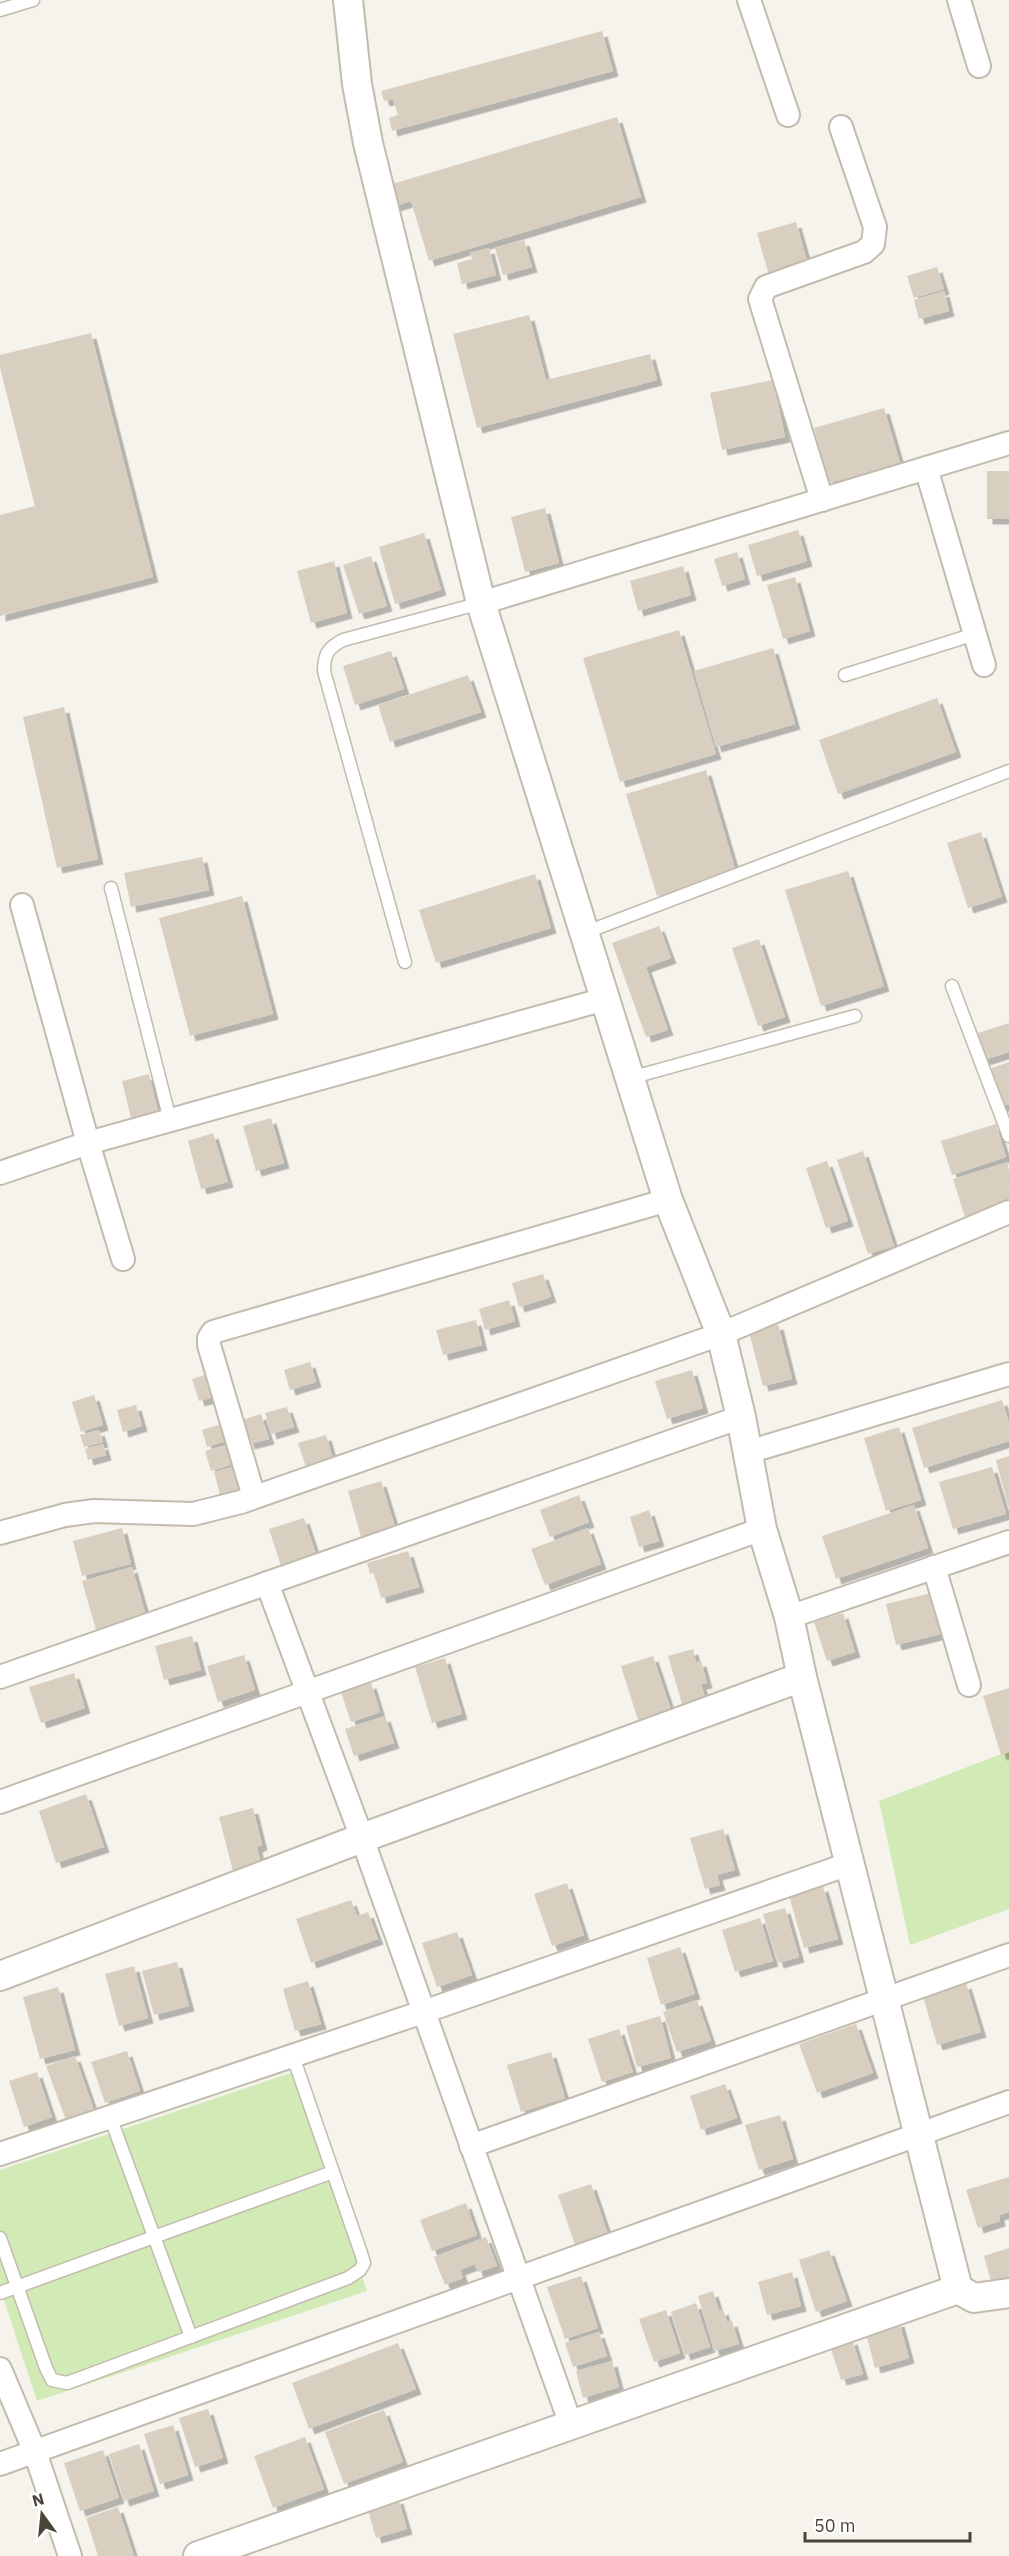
<svg xmlns="http://www.w3.org/2000/svg" width="1009" height="2556" viewBox="0 0 1009 2556" font-family="'IBM Plex Sans',sans-serif">
<style>
.green{fill:#d2eab5}
.building{fill:#d8cfc1;filter:url(#shadow)}
.lines{fill:none;stroke-linecap:round;stroke-linejoin:round}
.service-casing{stroke:#c2bbae;stroke-width:15}
.minor-casing{stroke:#c2bbae;stroke-width:26}
.tertiary-casing{stroke:#c2bbae;stroke-width:32}
.service{stroke:#fff;stroke-width:12}
.minor{stroke:#fff;stroke-width:22}
.tertiary{stroke:#fff;stroke-width:28}
</style>
<defs>
<filter id="shadow"><feDropShadow dx="5.5" dy="5.5" stdDeviation="0" flood-color="#0004"/></filter>
</defs>
<rect width="100%" height="100%" fill="#f6f3ec"/>
<!-- green -->
<g class="green">
<path d="M1009 1751V1909L910 1945 879 1801Z"/>
<path d="M294 2072 367 2291 37 2401 0 2288V2170Z"/>
</g>
<!-- building -->
<g class="building">
<path d="M602 31 613 71 392 131 389 118 398 115 393 99 384 101 381 91Z"/>
<path d="M617 117 641 197 429 261 411 201 395 206 389 185Z"/>
<path d="M796 222 809 268 770 279 757 233Z"/>
<path d="M524 240 532 267 503 275 495 248Z"/>
<path d="M489 248 496 275 462 284 457 263 472 259 470 253Z"/>
<path d="M937 267 944 289 914 298 907 276Z"/>
<path d="M944 291 949 311 919 319 914 300Z"/>
<path d="M529 315 546 380 650 354 657 380 477 428 453 334Z"/>
<path d="M91 333 153 577 0 616V515L35 506 0 368V355Z"/>
<path d="M773 380 785 437 722 450 710 393Z"/>
<path d="M884 408 900 463 829 483 814 428Z"/>
<rect x="987" y="471" width="22" height="48"/>
<path d="M545 508 559 563 525 572 511 517Z"/>
<path d="M798 530 807 561 757 576 748 545Z"/>
<path d="M424 533 441 590 395 604 379 547Z"/>
<path d="M737 552 745 579 722 586 714 559Z"/>
<path d="M371 556 387 606 359 614 343 565Z"/>
<path d="M334 561 347 613 311 623 297 571Z"/>
<path d="M683 566 691 595 638 611 630 581Z"/>
<path d="M795 577 810 631 783 639 767 585Z"/>
<path d="M679 630 716 754 620 782 583 658Z"/>
<path d="M773 648 795 724 716 747 694 671Z"/>
<path d="M391 651 404 689 355 705 343 666Z"/>
<path d="M468 675 481 712 390 742 378 705Z"/>
<path d="M937 698 956 752 838 794 819 740Z"/>
<path d="M64 707 98 859 57 868 23 717Z"/>
<path d="M706 770 736 872 657 896 626 794Z"/>
<path d="M981 832 1002 897 968 908 947 843Z"/>
<path d="M202 857 209 890 131 907 124 873Z"/>
<path d="M848 871 884 986 821 1006 785 890Z"/>
<path d="M535 874 551 928 436 963 419 910Z"/>
<path d="M242 896 273 1014 190 1036 159 918Z"/>
<path d="M659 926 671 958 646 967 668 1030 646 1037 612 943Z"/>
<path d="M759 939 785 1017 758 1026 732 948Z"/>
<path d="M1009 1023V1052L984 1060 975 1034Z"/>
<path d="M1009 1062V1104L1000 1107 989 1069Z"/>
<path d="M149 1074 159 1116 132 1122 122 1081Z"/>
<path d="M271 1118 284 1163 256 1171 243 1126Z"/>
<path d="M996 1124 1006 1157 952 1175 941 1141Z"/>
<path d="M213 1133 228 1182 201 1189 188 1141Z"/>
<path d="M863 1151 894 1246 868 1254 837 1160Z"/>
<path d="M827 1161 848 1221 826 1228 806 1168Z"/>
<path d="M1008 1162 1009 1203 965 1217 953 1179Z"/>
<path d="M543 1274 551 1297 519 1307 512 1283Z"/>
<path d="M509 1300 515 1321 485 1330 479 1309Z"/>
<path d="M476 1320 482 1345 443 1355 436 1330Z"/>
<path d="M778 1324 792 1379 763 1386 749 1332Z"/>
<path d="M310 1362 316 1382 290 1390 284 1370Z"/>
<path d="M692 1370 703 1408 667 1419 655 1381Z"/>
<path d="M214 1372 221 1395 199 1401 192 1379Z"/>
<path d="M94 1395 103 1425 81 1432 72 1402Z"/>
<path d="M1002 1400 1009 1423V1441L924 1468 912 1428Z"/>
<path d="M136 1405 142 1426 123 1432 117 1410Z"/>
<path d="M287 1407 294 1427 271 1434 265 1413Z"/>
<path d="M261 1414 269 1439 249 1444 242 1420Z"/>
<path d="M228 1422 233 1439 207 1447 202 1430Z"/>
<path d="M899 1427 921 1500 886 1511 864 1438Z"/>
<path d="M99 1430 103 1442 84 1447 80 1435Z"/>
<path d="M326 1435 333 1459 306 1467 298 1443Z"/>
<path d="M233 1443 239 1462 211 1471 205 1451Z"/>
<path d="M103 1444 106 1455 88 1460 85 1449Z"/>
<path d="M1009 1456V1506H1008L996 1460Z"/>
<path d="M239 1465 248 1495 222 1502 214 1472Z"/>
<path d="M992 1467 1006 1514 953 1529 939 1482Z"/>
<path d="M381 1481 396 1530 362 1540 348 1491Z"/>
<path d="M579 1495 589 1522 550 1537 540 1510Z"/>
<path d="M914 1505 928 1548 836 1579 822 1536Z"/>
<path d="M649 1510 659 1541 639 1547 630 1517Z"/>
<path d="M304 1518 317 1557 282 1569 269 1529Z"/>
<path d="M122 1528 131 1564 82 1576 73 1541Z"/>
<path d="M588 1528 601 1564 545 1585 531 1549Z"/>
<path d="M408 1551 419 1587 381 1598 374 1573 370 1574 367 1563Z"/>
<path d="M132 1567 146 1616 96 1630 82 1581Z"/>
<path d="M935 1592 945 1633 896 1645 886 1604Z"/>
<path d="M843 1613 855 1652 827 1661 814 1622Z"/>
<path d="M192 1636 201 1670 164 1680 155 1646Z"/>
<path d="M693 1649 696 1662 701 1661 707 1683 701 1684 705 1697 682 1704 668 1656Z"/>
<path d="M244 1655 255 1690 218 1702 207 1666Z"/>
<path d="M653 1656 671 1710 638 1720 621 1666Z"/>
<path d="M445 1658 462 1714 432 1723 415 1667Z"/>
<path d="M74 1673 85 1708 41 1723 29 1687Z"/>
<path d="M371 1683 380 1712 351 1722 341 1692Z"/>
<path d="M1009 1688V1752L1001 1755 983 1696Z"/>
<path d="M385 1716 394 1743 354 1756 345 1729Z"/>
<path d="M86 1794 104 1847 56 1863 39 1811Z"/>
<path d="M253 1808 262 1845 257 1847 261 1864 233 1871 219 1817Z"/>
<path d="M723 1829 735 1870 717 1875 720 1885 705 1889 690 1838Z"/>
<path d="M567 1883 584 1935 552 1946 534 1894Z"/>
<path d="M823 1886 838 1939 804 1948 789 1896Z"/>
<path d="M351 1900 357 1916 368 1912 378 1939 311 1963 296 1919Z"/>
<path d="M785 1908 799 1957 778 1963 763 1914Z"/>
<path d="M760 1918 773 1961 735 1972 722 1930Z"/>
<path d="M457 1932 472 1975 437 1987 422 1943Z"/>
<path d="M680 1947 695 1994 661 2005 647 1958Z"/>
<path d="M177 1962 189 2006 154 2015 142 1971Z"/>
<path d="M134 1966 148 2018 119 2026 105 1974Z"/>
<path d="M308 1981 321 2024 295 2031 283 1989Z"/>
<path d="M966 1983 981 2032 937 2045 923 1996Z"/>
<path d="M58 1987 75 2050 40 2059 23 1997Z"/>
<path d="M697 2000 711 2041 677 2052 663 2012Z"/>
<path d="M660 2016 671 2058 637 2067 626 2026Z"/>
<path d="M856 2024 873 2073 817 2093 799 2044Z"/>
<path d="M619 2029 633 2072 602 2082 588 2039Z"/>
<path d="M127 2051 140 2091 105 2103 91 2062Z"/>
<path d="M551 2052 565 2098 521 2112 507 2065Z"/>
<path d="M75 2056 95 2113 67 2123 46 2066Z"/>
<path d="M37 2072 52 2117 24 2127 9 2081Z"/>
<path d="M725 2084 737 2118 701 2130 690 2096Z"/>
<path d="M780 2115 793 2159 759 2170 745 2125Z"/>
<path d="M1009 2177V2212L999 2215 1000 2221 978 2228 966 2190Z"/>
<path d="M591 2184 609 2237 576 2248 558 2195Z"/>
<path d="M466 2203 477 2235 432 2251 420 2220Z"/>
<path d="M486 2237 497 2266 478 2272 475 2264 460 2270 463 2278 445 2285 434 2257Z"/>
<path d="M1009 2248V2279L992 2285 984 2256Z"/>
<path d="M829 2250 847 2301 816 2312 799 2260Z"/>
<path d="M792 2272 801 2306 767 2315 758 2282Z"/>
<path d="M581 2276 598 2328 565 2339 547 2287Z"/>
<path d="M713 2291 719 2311 723 2309 727 2322 732 2321 739 2344 714 2351 698 2296Z"/>
<path d="M696 2303 710 2347 685 2355 671 2312Z"/>
<path d="M666 2310 680 2353 654 2362 639 2319Z"/>
<path d="M899 2321 909 2358 875 2368 865 2330Z"/>
<path d="M599 2332 607 2356 573 2367 565 2343Z"/>
<path d="M852 2339 863 2374 841 2380 830 2346Z"/>
<path d="M398 2343 416 2389 309 2429 292 2383Z"/>
<path d="M612 2361 619 2387 583 2398 576 2371Z"/>
<path d="M208 2409 223 2458 195 2467 179 2418Z"/>
<path d="M384 2410 403 2462 344 2484 325 2432Z"/>
<path d="M173 2425 188 2475 160 2484 144 2434Z"/>
<path d="M305 2437 324 2489 273 2508 254 2456Z"/>
<path d="M139 2444 154 2491 124 2501 109 2454Z"/>
<path d="M103 2450 119 2498 80 2511 64 2463Z"/>
<path d="M398 2498 407 2529 376 2538 367 2507Z"/>
<path d="M118 2507 134 2556H98L86 2518Z"/>
</g>
<g class="lines">
<defs>
<g id="service">
<path d="M0 10 33 0"/>
<path d="M845 675 975 634"/>
<path d="M111 888 170 1120"/>
<path d="M584 933 1009 771"/>
<path d="M405 962 324 671C324 654 328 648 343 640L481 603"/>
<path d="M952 986 1009 1136"/>
<path d="M630 1078 855 1016"/>
<path d="M112 2122 191 2337"/>
<path d="M0 2238 46 2368 52 2380 67 2383 78 2379 348 2278 360 2270 364 2263 361 2253 297 2068 293 2062 283 2061"/>
<path d="M0 2293 333 2172"/>
</g>
<g id="minor">
<path d="M749 0 788 115"/>
<path d="M959 0 979 66"/>
<path d="M926 468 984 665"/>
<path d="M822 500 760 299 766 287 864 252 873 244 875 227 841 127"/>
<path d="M481 603 1009 443"/>
<path d="M22 905 88 1143 605 999"/>
<path d="M0 1173 88 1143 123 1259"/>
<path d="M748 1452 1009 1374"/>
<path d="M254 1497 209 1345V1338L213 1332 668 1200"/>
<path d="M0 1533 65 1515 94 1511 193 1514 241 1502 721 1334 1009 1212"/>
<path d="M934 1567 969 1685"/>
<path d="M267 1583 362 1838 571 2425"/>
<path d="M789 1617 1009 1542"/>
<path d="M0 1677 741 1417"/>
<path d="M0 1802 762 1529"/>
<path d="M471 2146 1009 1955"/>
<path d="M0 2154 423 2012 849 1864"/>
<path d="M0 2369 35 2452 70 2556"/>
<path d="M0 2464 1009 2102"/>
</g>
<g id="tertiary">
<path d="M348 0 357 84 368 143 481 603 668 1200 721 1334 741 1417 762 1529 789 1617 802 1677 958 2289 974 2298 1009 2293"/>
<path d="M0 1976 362 1838 802 1677"/>
<path d="M198 2556 958 2289"/>
</g>
</defs>
<!-- service casing -->
<use href="#service" class="service-casing"/>
<!-- minor casing -->
<use href="#minor" class="minor-casing"/>
<!-- tertiary casing -->
<use href="#tertiary" class="tertiary-casing"/>
<!-- service -->
<use href="#service" class="service"/>
<!-- minor -->
<use href="#minor" class="minor"/>
<!-- tertiary -->
<use href="#tertiary" class="tertiary"/>
</g>
<!-- north arrow -->
<g transform="translate(42 2514) rotate(345)" stroke="#ffffff" stroke-width="4.5" paint-order="stroke">
<path d="M0-4.5L10 22L0 15L-10 22Z" fill="#4b4439"/>
<text y="-9" font-size="16" font-weight="bold" text-anchor="middle" fill="#4b4439">N</text>
</g>
<!-- scale -->
<path d="M805 2532v9h165v-9" fill="none" stroke="#4b4439" stroke-width="3"/>
<text x="814" y="2532" font-size="18" fill="#4b4439" stroke="#ffffff" stroke-width="4.5" paint-order="stroke">50 m</text>
</svg>
